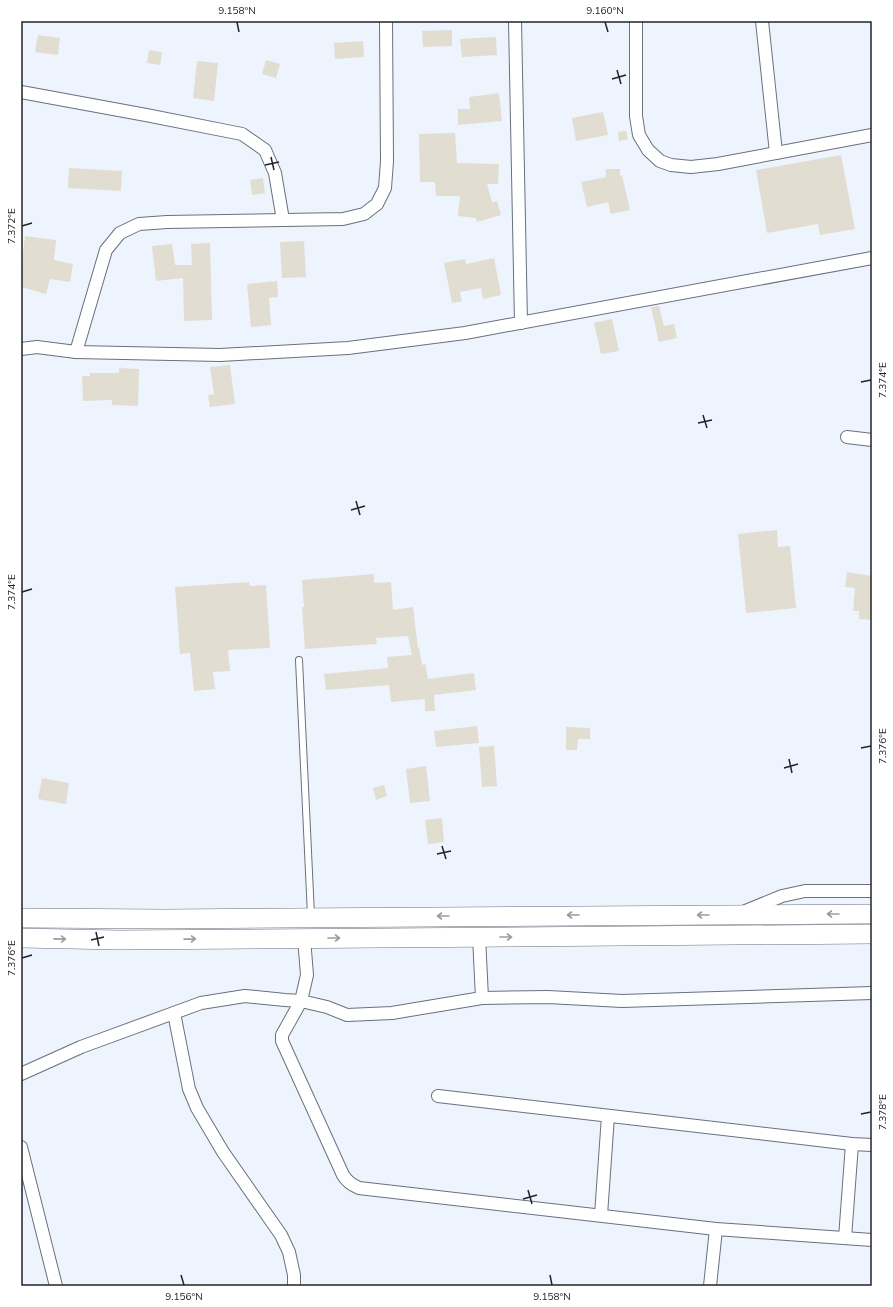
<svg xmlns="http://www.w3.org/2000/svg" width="893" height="1307" viewBox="0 0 893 1307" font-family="Mulish,sans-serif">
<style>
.building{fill:#e1ddd0}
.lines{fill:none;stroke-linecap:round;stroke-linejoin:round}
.lane-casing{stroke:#6a707a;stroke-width:8}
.street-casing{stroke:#6a707a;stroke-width:14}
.primary-casing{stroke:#6a707a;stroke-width:20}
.lane{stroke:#fff;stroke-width:6}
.street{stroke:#fff;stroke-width:12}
.primary{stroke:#fff;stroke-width:19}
.oneway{stroke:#9b9c9e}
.ticks{fill:none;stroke:#212328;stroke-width:1.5}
.neatline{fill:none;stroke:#212328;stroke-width:1.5}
.ticks-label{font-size:10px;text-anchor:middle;fill:#212328}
</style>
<rect width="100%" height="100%" fill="#eef4fe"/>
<!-- building -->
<g class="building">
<path d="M452 30V46L423 47 422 31Z"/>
<path d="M38 35 60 38 58 55 35 52Z"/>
<path d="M496 37 497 55 462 57 460 39Z"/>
<path d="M363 41 364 57 335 59 334 43Z"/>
<path d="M149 50 162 52 160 65 147 63Z"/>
<path d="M266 60 280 64 276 78 262 74Z"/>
<path d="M197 61 218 63 214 101 193 98Z"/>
<path d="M499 93 502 121 458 125V109H470L469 97Z"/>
<path d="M603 112 608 135 576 141 572 118Z"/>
<path d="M626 131 628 139 619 141 618 132Z"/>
<path d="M455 133 457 163 499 164 498 184H487L492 202 497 201 501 215 477 222 476 218 458 216 460 196H436L435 182H420L419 134Z"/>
<path d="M841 155 855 229 820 235 818 224 767 233 756 170Z"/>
<path d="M69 168 122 171 121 191 68 188Z"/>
<path d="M606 169H620V176L622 175 630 210 611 214 608 202 587 207 581 182 606 177Z"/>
<path d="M263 178 265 193 252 195 250 180Z"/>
<path d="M25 236 56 240 54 260 73 264 70 282 50 279 46 294 21 287V269Z"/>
<path d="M304 241 306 277 282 278 280 242Z"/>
<path d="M210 243 212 320 184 321 183 278 156 281 152 246 172 244 175 265H192L191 244Z"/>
<path d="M494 258 501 295 483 299 481 288 460 292 462 301 452 303 444 263 465 259 466 264Z"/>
<path d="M277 281 278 297 269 298 271 325 251 327 247 284Z"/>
<path d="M659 306 664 326 674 324 677 338 659 342 651 307Z"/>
<path d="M612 319 619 351 601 354 594 323Z"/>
<path d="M230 365 235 404 210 407 208 395 214 394 210 367Z"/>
<path d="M119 368 139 369 138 406 112 405V400L83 401 82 376H90V373H119Z"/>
<path d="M777 530 778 547 790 546 796 608 746 613 738 534Z"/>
<path d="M847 572 872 576V620L859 619V611H853L855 588 845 587Z"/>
<path d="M374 574V583L391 582 393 610 413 607 418 648H419L422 665 425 664 428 679 474 673 476 690 434 695 435 711H425V699L391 702 389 685 326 690 324 674 388 668 387 657 412 655 408 636 376 638 377 644 305 649 302 607H304L302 580Z"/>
<path d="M249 582 250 586 266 585 270 648 228 650 230 671 213 672 215 689 194 691 190 653 180 654 175 587Z"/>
<path d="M477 726 479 743 436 747 434 731Z"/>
<path d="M566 727 590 728V739H578L577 750H566Z"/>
<path d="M494 746 497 786 482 787 479 747Z"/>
<path d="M426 766 430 801 410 803 406 769Z"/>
<path d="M42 778 69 783 66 804 38 799Z"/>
<path d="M384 785 387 796 376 800 373 788Z"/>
<path d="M442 818 444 842 428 844 425 820Z"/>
</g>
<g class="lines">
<defs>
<path id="lane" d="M299 660 311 915"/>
<g id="street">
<path d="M386 21 387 161 385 188 377 204 364 214 343 219 167 222 139 224 120 233 106 250 76 352 220 355 348 348 465 333 872 258"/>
<path d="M515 21 521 323"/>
<path d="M636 21V116L639 135 648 150 660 161 671 165 691 167 718 164 872 135"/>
<path d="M762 21 776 153"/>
<path d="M21 92 146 115 242 134 265 150 275 173 283 220"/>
<path d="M21 349 37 347 76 352"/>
<path d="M847 437 872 440"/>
<path d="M743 912 782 896 805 891H872"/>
<path d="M479 937 482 998"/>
<path d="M304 938 307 975 301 1001 282 1035V1041L343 1175C347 1182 352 1185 359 1188L716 1229 872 1240"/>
<path d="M174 1013 189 1089 197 1108 223 1152 281 1235 289 1252 294 1275V1286"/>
<path d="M21 1074 81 1047 201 1003 245 996 285 1000 301 1001 327 1007 347 1015 392 1013 482 998 548 997 622 1001 872 993"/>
<path d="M438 1096 852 1144 872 1145"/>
<path d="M21 1147 56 1286"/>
<path d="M601 1215 608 1116"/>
<path d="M845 1238 852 1144"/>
<path d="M710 1286 716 1229"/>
</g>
<g id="primary">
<path d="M21 918 165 919 872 914"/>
<path d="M21 938 118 940 872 934"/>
</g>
</defs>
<!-- lane casing -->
<use href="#lane" class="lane-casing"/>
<!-- street casing -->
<use href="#street" class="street-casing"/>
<!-- primary casing -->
<use href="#primary" class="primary-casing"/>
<!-- lane -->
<use href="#lane" class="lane"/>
<!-- street -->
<use href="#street" class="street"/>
<!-- primary -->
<use href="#primary" class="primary"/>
</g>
<!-- one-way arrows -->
<defs><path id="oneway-shaft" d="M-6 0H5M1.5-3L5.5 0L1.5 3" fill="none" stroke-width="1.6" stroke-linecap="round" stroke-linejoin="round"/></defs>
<g class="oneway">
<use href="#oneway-shaft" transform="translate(833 914) rotate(180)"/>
<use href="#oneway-shaft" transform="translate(573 915) rotate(180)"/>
<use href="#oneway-shaft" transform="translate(703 915) rotate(180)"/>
<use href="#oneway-shaft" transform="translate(443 916) rotate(180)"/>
<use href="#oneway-shaft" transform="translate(506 937)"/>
<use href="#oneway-shaft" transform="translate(334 938)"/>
<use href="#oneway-shaft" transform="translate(60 939) rotate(1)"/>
<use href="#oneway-shaft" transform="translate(190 939) rotate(-1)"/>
</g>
<!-- ticks -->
<path class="ticks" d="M237 22 239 32M605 22 608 32M617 70 621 84M612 79 626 75M271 157 274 170M265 165 279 162M22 226 32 223M861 382 871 380M703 415 707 428M698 423 712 420M356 501 360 515M351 510 365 506M22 592 32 589M861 748 871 746M789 759 792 773M784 768 798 764M442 846 446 859M437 854 451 851M96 932 99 946M91 940 104 937M22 958 32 955M861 1114 871 1112M528 1190 532 1204M523 1199 537 1195M181 1275 184 1285M550 1275 552 1285"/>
<!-- border -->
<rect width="893" height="1307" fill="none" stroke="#ffffff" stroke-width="44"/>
<rect x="22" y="22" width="849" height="1263" class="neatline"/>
<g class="ticks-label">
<text x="237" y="14">9.158°N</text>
<text x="605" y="14">9.160°N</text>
<text transform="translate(11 226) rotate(-90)" y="4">7.372°E</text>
<text transform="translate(882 380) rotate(-90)" y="4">7.374°E</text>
<text transform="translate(11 592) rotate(-90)" y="4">7.374°E</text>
<text transform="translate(882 746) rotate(-90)" y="4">7.376°E</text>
<text transform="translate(11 958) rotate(-90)" y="4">7.376°E</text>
<text transform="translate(882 1112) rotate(-90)" y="4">7.378°E</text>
<text x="184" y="1300">9.156°N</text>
<text x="552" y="1300">9.158°N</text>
</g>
</svg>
